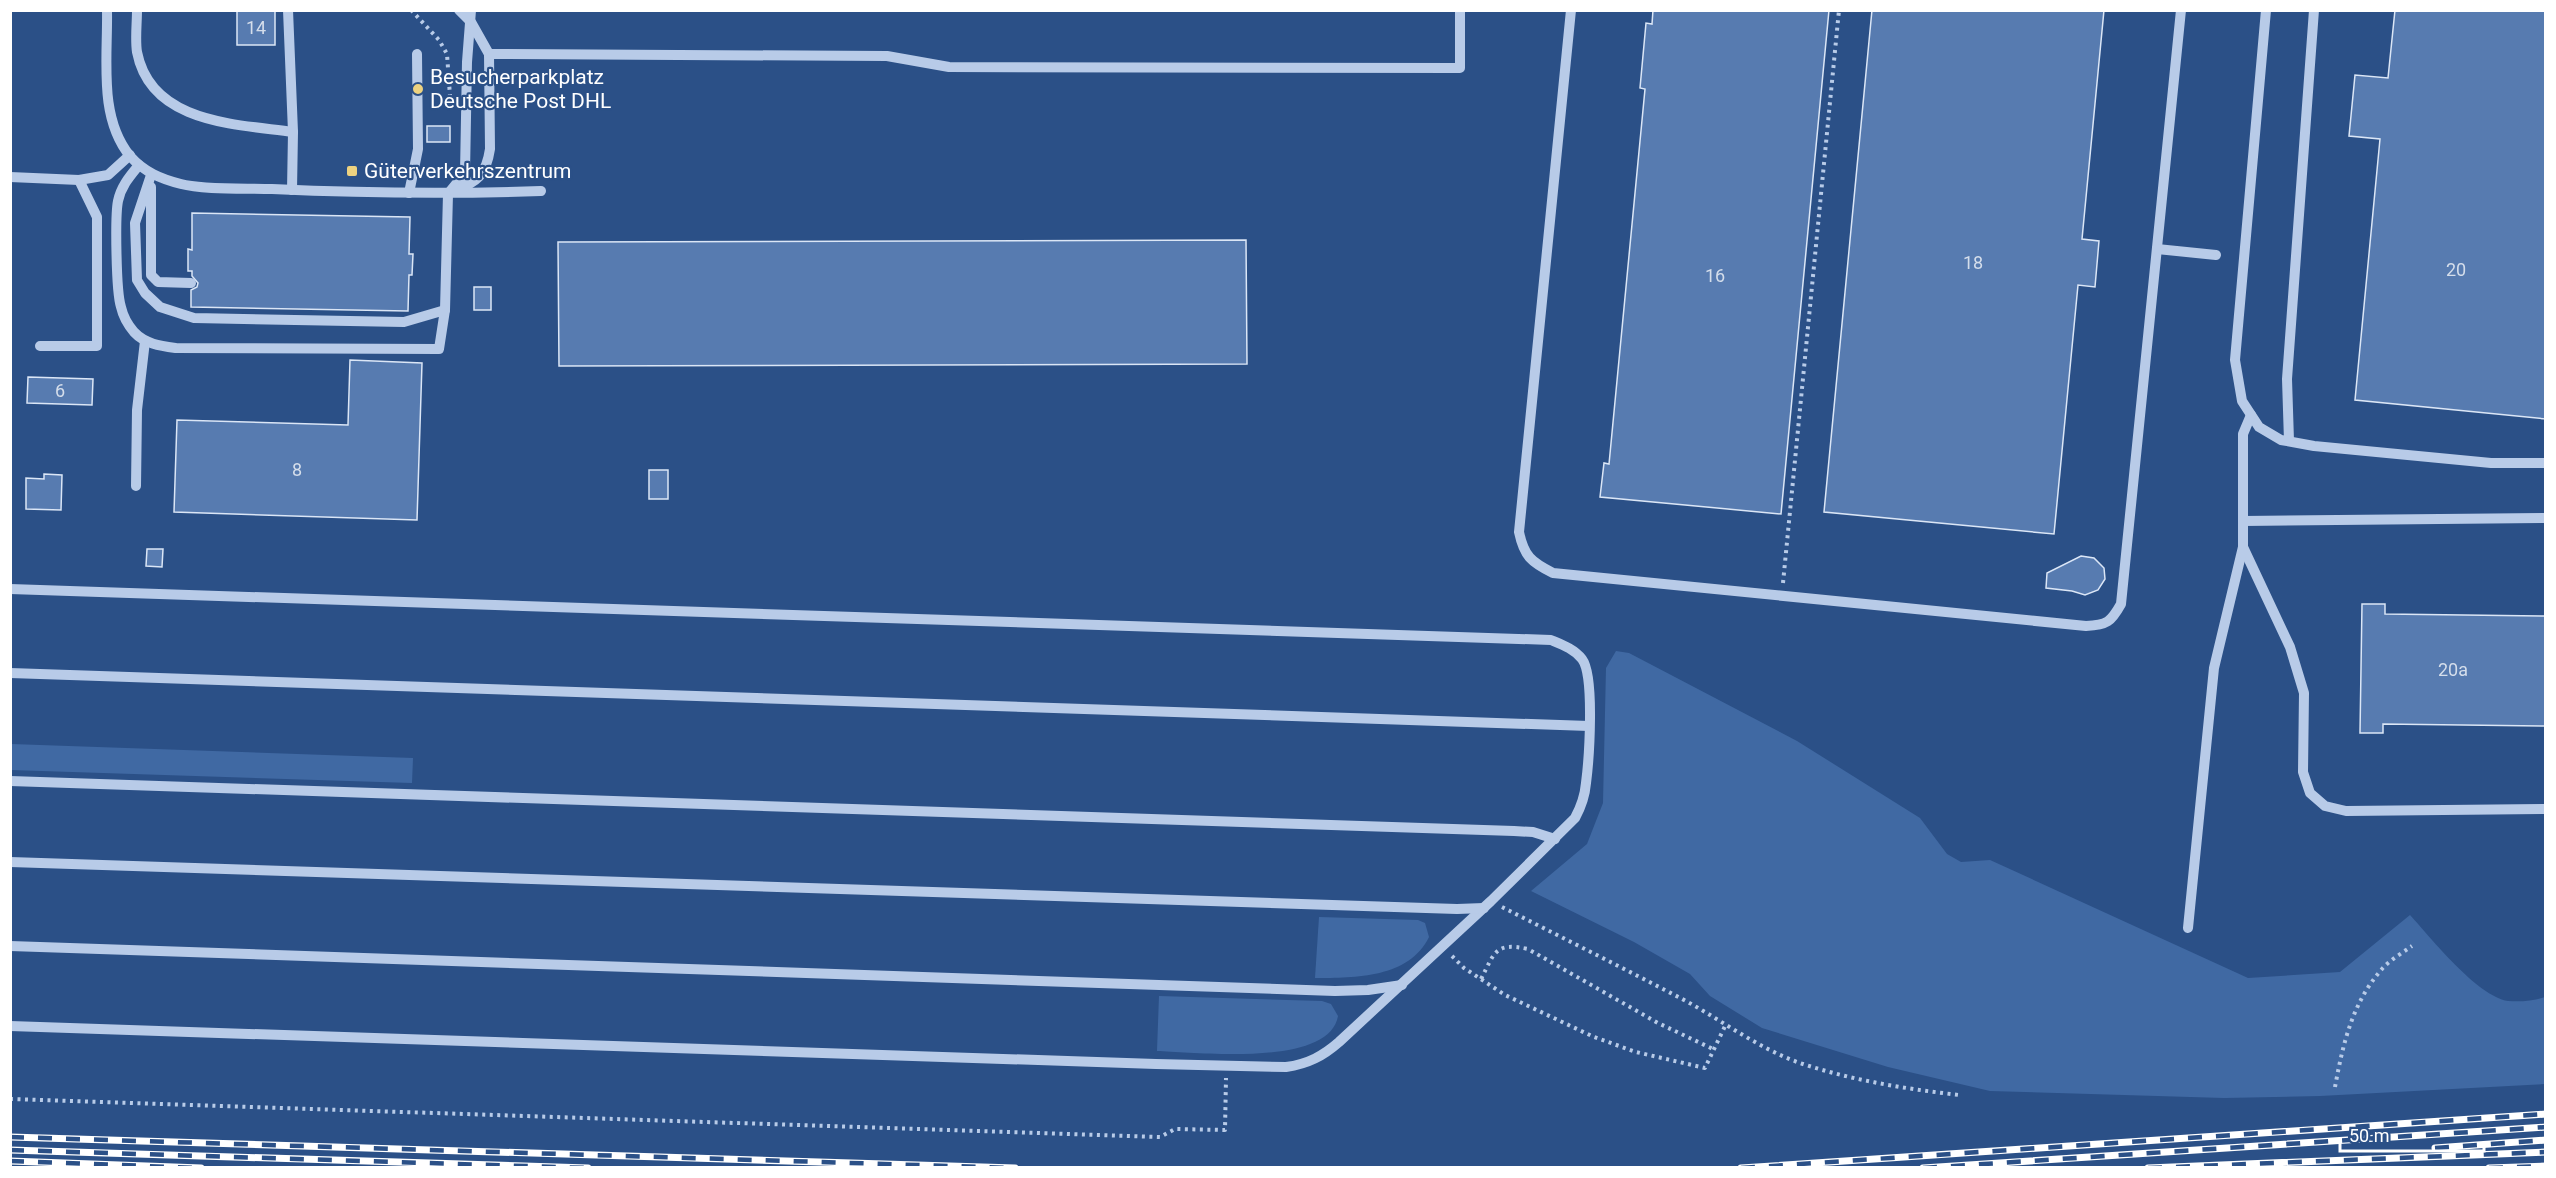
<svg xmlns="http://www.w3.org/2000/svg" width="2556" height="1178" viewBox="0 0 2556 1178" font-family="Roboto,sans-serif">
<style>
.grass{fill:#4069a3}
.building{fill:#577bb0;stroke:#dbe6f6;stroke-width:1.5}
.lines{fill:none;stroke-linecap:round;stroke-linejoin:round}
.path{stroke:#b8cbe8;stroke-width:4;stroke-dasharray:3 4.5;stroke-linecap:butt}
.minor{stroke:#b8cbe8;stroke-width:10}
.rail-casing{stroke:#fff;stroke-width:7}
.rail{stroke:#2b5087;stroke-width:4.5;stroke-dasharray:14;stroke-linecap:butt}
.poi-dot{fill:#edd280;stroke:#2b5087;stroke-width:2}
.labels{text-anchor:middle;stroke-width:4.5;stroke-linejoin:round;paint-order:stroke}
.number-label{font-size:18px;fill:#d5deeb}
.poi-label{font-size:21px;fill:#fff;stroke:#2b5087;text-anchor:start}
</style>
<rect width="100%" height="100%" fill="#2b5087"/>
<!-- grass -->
<g class="grass">
<path d="M1616 651 1629 653 1797 741 1920 818 1947 854 1961 862 1990 860 2248 978 2340 972 2410 915C2431 938 2477 996 2508 1001 2520 1002 2534 1001 2545 997V1084L2320 1096 2224 1098 1990 1091 1888 1067 1762 1028 1710 996 1690 974 1634 942 1531 891 1587 844 1603 803 1606 668Z"/>
<path d="M11 744 413 758 412 783 11 770Z"/>
<path d="M1319 917 1418 920 1425 923 1429 937C1409 978 1355 978 1315 978Z"/>
<path d="M1159 996 1322 1001 1331 1004 1338 1016C1329 1068 1196 1052 1157 1051Z"/>
</g>
<!-- building -->
<g class="building">
<rect x="237" y="10" width="38" height="35"/>
<path d="M1653 10H1829L1781 514 1600 497 1604 463 1609 464 1645 89 1640 88 1646 23 1652 24Z"/>
<path d="M1872 10H2104L2082 239 2099 241 2095 287 2078 285 2054 534 1824 512Z"/>
<path d="M2395 10H2546V419L2355 400 2380 139 2349 136 2355 75 2388 78Z"/>
<rect x="427" y="126" width="23" height="16"/>
<path d="M192 213 410 217 409 254H413L412 275H409L408 311 191 307V290L197 287 198 283 192 276V271H188V249L192 250Z"/>
<path d="M1246 240 1247 364 559 366 558 242Z"/>
<rect x="474" y="287" width="17" height="23"/>
<path d="M350 360 422 363 417 520 174 512 177 420 348 425Z"/>
<path d="M28 377 93 379 92 405 27 403Z"/>
<rect x="649" y="470" width="19" height="29"/>
<path d="M44 474 62 475 61 510 26 509V478L44 479Z"/>
<path d="M147 549H163L162 567 146 566Z"/>
<path d="M2081 556 2094 558 2104 568 2105 579 2098 590 2085 595 2072 591 2046 588 2047 573Z"/>
<path d="M2362 604H2385V614L2546 616V726L2383 724V733H2360Z"/>
</g>
<g class="lines">
<!-- path -->
<g class="path">
<path d="M411 10 439 40 447 54 450 96"/>
<path d="M1783 583 1839 10"/>
<path d="M1502 907C1563 938 1625 969 1686 1001 1726 1023 1762 1051 1806 1065 1856 1081 1907 1089 1959 1095"/>
<path d="M1452 956 1464 968 1505 995 1594 1037 1636 1052 1705 1068 1726 1024"/>
<path d="M1481 979C1495 952 1495 942 1528 949L1658 1023 1713 1049"/>
<path d="M2335 1087C2343 1044 2352 1003 2382 969 2390 960 2402 953 2412 946"/>
<path d="M10 1099 1160 1137 1175 1129 1225 1130 1226 1078"/>
</g>
<!-- minor -->
<g class="minor">
<path d="M107 10C108 58 98 117 130 156 144 172 161 179 181 184 203 190 247 188 272 189 361 193 451 194 541 191"/>
<path d="M137 10C137 24 135 39 137 52 151 124 237 124 293 132"/>
<path d="M288 10 293 132 292 190"/>
<path d="M1571 10 1519 532C1524 556 1531 562 1553 573L2086 626C2107 625 2111 622 2121 604L2181 10"/>
<path d="M2266 10 2235 360 2242 401 2259 427 2281 440 2314 446 2491 463H2546"/>
<path d="M489 54 887 56 949 67 1460 68V10"/>
<path d="M139 165C130 176 121 186 118 201 115 216 116 292 121 307 123 316 128 325 134 332 145 344 161 346 176 348L439 349 445 310 448 194 465 173 467 62 471 10"/>
<path d="M151 175 135 223 137 280 145 293 160 307 194 318 404 322 445 310"/>
<path d="M10 177 79 180 108 175 130 155"/>
<path d="M151 187V275L158 282 191 283"/>
<path d="M454 192C477 181 486 176 490 149L489 54 471 22 459 10"/>
<path d="M409 193 418 149 417 54"/>
<path d="M2157 249 2216 255"/>
<path d="M40 346H97V217L79 180"/>
<path d="M2251 415 2243 434V547L2290 647 2304 693 2303 772 2310 793 2325 806 2346 811 2545 809"/>
<path d="M2289 441 2287 379 2314 10"/>
<path d="M136 486 137 410 145 341"/>
<path d="M2243 521 2546 518"/>
<path d="M10 589 1551 640C1563 645 1574 649 1582 659 1595 676 1589 760 1586 783 1585 795 1581 807 1575 818L1491 901 1339 1042C1323 1056 1308 1064 1286 1067L1156 1064 10 1026"/>
<path d="M10 673 1589 726"/>
<path d="M10 781 1514 831 1533 832 1555 839"/>
<path d="M10 862 1457 909 1484 908"/>
<path d="M2188 928 2214 668 2243 547"/>
<path d="M10 946 1335 991 1368 990 1402 985"/>
</g>
<defs>
<g id="rail">
<path d="M10 1137 1015 1168"/>
<path d="M2435 1148 2546 1140"/>
<path d="M10 1150 588 1168"/>
<path d="M10 1161 201 1168"/>
<path d="M1741 1168 2546 1114"/>
<path d="M1923 1168 2546 1127"/>
<path d="M2148 1168 2546 1152"/>
<path d="M2489 1168 2546 1166"/>
</g>
</defs>
<!-- rail casing -->
<use href="#rail" class="rail-casing"/>
<!-- rail -->
<use href="#rail" class="rail"/>
</g>
<!-- markers -->
<g class="poi-dot">
<circle cx="418" cy="89" r="6"/>
<rect x="346" y="165" width="12" height="12" rx="3"/>
</g>
<g class="labels">
<!-- number labels -->
<g class="number-label">
<text x="256" y="34">14</text>
<text x="1973" y="269">18</text>
<text x="2456" y="276">20</text>
<text x="1715" y="282">16</text>
<text x="60" y="397">6</text>
<text x="297" y="476">8</text>
<text x="2453" y="676">20a</text>
</g>
<!-- poi labels -->
<g class="poi-label">
<text x="430" y="84">Besucherparkplatz<tspan x="430" dy="24">Deutsche Post DHL</tspan></text>
<text x="364" y="178">Güterverkehrszentrum</text>
</g>
</g>
<!-- border -->
<rect width="2556" height="1178" fill="none" stroke="#ffffff" stroke-width="24"/>
<!-- scale -->
<path d="M2340 1142v9h144v-9" fill="none" stroke="#ffffff" stroke-width="3"/>
<text x="2349" y="1142" font-size="18" fill="#ffffff" stroke="#2b5087" stroke-width="4.5" paint-order="stroke">50 m</text>
</svg>
